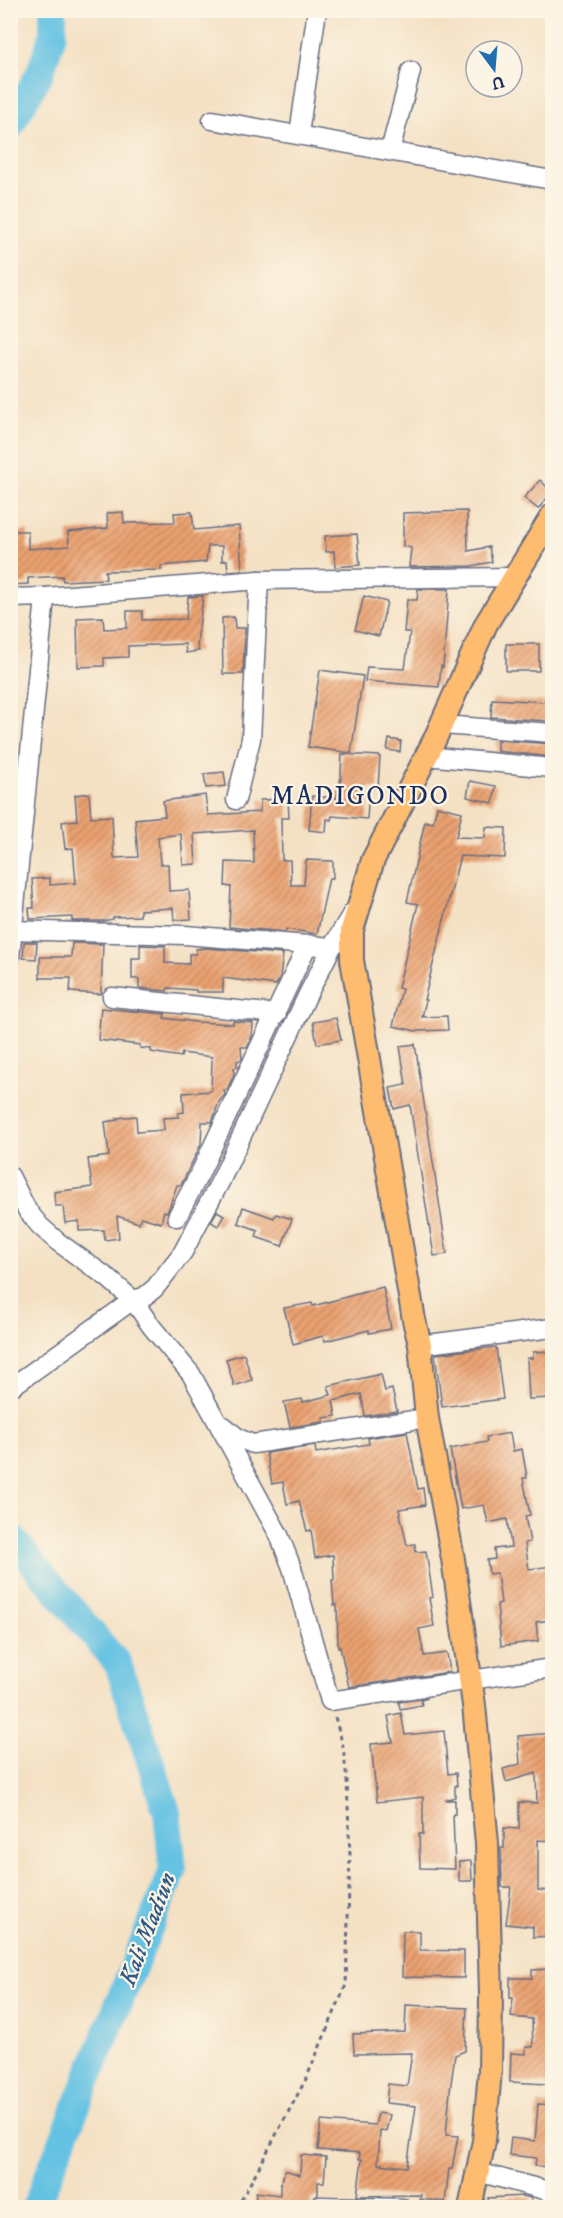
<svg xmlns="http://www.w3.org/2000/svg" width="563" height="2218" viewBox="0 0 563 2218" font-family="'IM FELL DW Pica',serif">
<style>
.lines{fill:none;stroke-linecap:round;stroke-linejoin:round}
.river{stroke:#65c2e3;stroke-width:28}
.building{fill:url(#building-hatch)}
.minor-casing{stroke:#676d82;stroke-width:21}
.major-casing{stroke:#676d82;stroke-width:26}
.path{stroke:#676d82;stroke-width:3;stroke-dasharray:4.5 4.5;stroke-linecap:butt}
.minor{stroke:#fff;stroke-width:18}
.major{stroke:#fdbc70;stroke-width:22}
.labels{text-anchor:middle;stroke-width:4.5;stroke-linejoin:round;paint-order:stroke}
.water-label{font-size:24px;font-style:italic;fill:#315b86;stroke:#fcf5e5}
.quarter-label{font-size:26px;letter-spacing:1.5px;fill:#1b2f5e;stroke:#fcf5e5}
</style>
<defs>
<pattern id="building-hatch" width="6" height="6" patternUnits="userSpaceOnUse" patternTransform="scale(1.5)"><rect width="6" height="6" fill="#eba170"/><path d="M-1 1l2-2M0 6l6-6M5 7l2-2" fill="none" stroke="#be845f"/></pattern>
</defs>
<rect width="100%" height="100%" fill="#fcf5e5"/>
<filter id="ink" filterUnits="userSpaceOnUse"><feTurbulence type="fractalNoise" baseFrequency=".0167" numOctaves="2"/><feDisplacementMap in="SourceGraphic" scale="12" xChannelSelector="R" yChannelSelector="G"/><feConvolveMatrix kernelMatrix="1 2 1 2 8 2 1 2 1" color-interpolation-filters="sRGB"/></filter>
<filter id="wash" filterUnits="userSpaceOnUse"><feTurbulence type="fractalNoise" baseFrequency=".008" numOctaves="4" result="noise"/><feDisplacementMap in="SourceGraphic" scale="24" xChannelSelector="R" yChannelSelector="G"/><feGaussianBlur stdDeviation="1.35" result="paint"/><feColorMatrix in="noise" values="0 0 0 0 0 0 0 0 0 0 0 0 0 0 0 0 0 1.4 0 .05"/><feComposite in="paint" operator="in"/></filter>
<g filter="url(#wash)">
<rect width="100%" height="100%" fill="#f4e1c4"/>
<g class="lines">
<!-- river -->
<g class="river">
<path d="M10 126 40 73 53 34V10"/>
<path d="M10 1536 118 1664 167 1812 173 1870 35 2208"/>
</g>
</g>
<g id="blocks">
<!-- building -->
<g class="building">
<path d="M540 480 552 492 538 509 524 498Z"/>
<path d="M467 511 468 551 489 547 492 562 471 566 409 567 411 548 403 546V513Z"/>
<path d="M123 512 124 523 175 522 174 513 192 512 194 530 239 526 242 570 228 571 227 560 222 561V546H208L206 562 161 566V570L105 571 106 579 63 581 62 576 28 578V584L10 585V531H28V549L69 546 68 532 108 528 107 513Z"/>
<path d="M357 534 360 565 335 567 334 551 326 552 325 536Z"/>
<path d="M418 589H449L443 667 441 666 439 687 365 681 367 667 405 669 410 632H404L407 600H417Z"/>
<path d="M203 596 197 644 199 651 186 653 185 644 128 646V657L104 658V666L78 667 77 618 103 617 104 629 127 628V611H142V620L186 619 188 597Z"/>
<path d="M364 596 387 602 379 636 355 630Z"/>
<path d="M234 617 235 628H245L243 674H223L222 618Z"/>
<rect x="506" y="644" width="33" height="27"/>
<path d="M320 670 363 676 351 753 308 747Z"/>
<path d="M492 699 549 702 548 721 491 717Z"/>
<path d="M389 739 401 741 400 752 387 750Z"/>
<path d="M497 740 552 744V757L497 751Z"/>
<path d="M342 754 380 756 378 788H369L367 819 332 816 331 820 327 819 326 832 309 830 312 796 337 798 338 790H340Z"/>
<path d="M224 772 226 786 206 788 204 774Z"/>
<path d="M470 781 496 786 493 803 467 797Z"/>
<path d="M89 793 91 817 112 816 114 858 138 857 135 819 165 816 163 801 205 795 208 815 260 812V800L288 799 289 818H281L282 860H290L291 885H304L306 860 333 861V878H329L317 934 286 929 285 932 229 927 231 887 225 886 226 862 254 863 253 830 194 834 196 864 183 865 181 834 158 837 160 864H168L169 891 189 890 191 919 174 920 173 908 140 910V916L113 917V919L103 921H72V917L30 919 29 908H34L32 879 50 878V885L76 883 73 848 65 849 62 822 77 820 75 795Z"/>
<path d="M437 806 462 812 456 837 485 838 486 827 506 828 505 858 460 856 424 1000H426L422 1017 447 1016 448 1030 416 1031 393 1026 402 989 398 988 418 904 407 902 425 821 433 823Z"/>
<path d="M24 942H37L36 959 23 958Z"/>
<path d="M72 943 103 944 101 994 70 992 71 978H40V957H71Z"/>
<path d="M140 945 165 946V963L189 964V954H196V949L206 948 283 954 280 977 276 985 223 978V992H196V990L168 988 167 991 139 988V979H132V958H140Z"/>
<path d="M101 1008 165 1014 164 1018 196 1022 233 1024V1021L253 1023 252 1036 247 1047H241L242 1059 237 1061V1067L234 1068V1074L227 1090H224L225 1095 219 1102 212 1122H202L201 1144 181 1185H177L169 1208 167 1212 164 1211 161 1223 141 1217 139 1223 117 1216 119 1238 105 1240 104 1230 79 1231V1221L65 1223 63 1206H55L54 1192 92 1187 88 1159 109 1156 105 1122 118 1120 117 1118 136 1116 137 1132 164 1130 163 1118 179 1117 178 1113 184 1112 183 1093 211 1091 212 1057 182 1053 181 1057 151 1052V1049L140 1048V1045L98 1040Z"/>
<path d="M336 1018 341 1040 317 1044 313 1022Z"/>
<path d="M415 1044 447 1254 434 1256 410 1105 394 1109 390 1088 406 1085 400 1046Z"/>
<path d="M243 1207 274 1218 276 1214 292 1219 282 1246 256 1237 258 1230 238 1223Z"/>
<path d="M217 1211 224 1215 218 1226 211 1222Z"/>
<path d="M383 1287 391 1329 369 1333V1330L325 1341 323 1336 293 1344 284 1308 312 1303 313 1306Z"/>
<path d="M496 1347 503 1399 442 1407 435 1354Z"/>
<path d="M552 1351V1398L529 1399 527 1358H533V1352Z"/>
<path d="M244 1354 252 1380 234 1386 226 1359Z"/>
<path d="M381 1374 385 1391 392 1389 397 1411 365 1416 361 1394 333 1401 336 1416 323 1418 324 1422 290 1427 284 1402 302 1399 303 1402 331 1395 328 1386Z"/>
<path d="M407 1432 418 1489 423 1488 425 1505 399 1509 407 1545 415 1544 416 1552 426 1551 433 1597 429 1598 434 1626 419 1629 424 1656 447 1653 450 1672 349 1687 340 1647H338L337 1605H334L332 1580H334L333 1555 315 1558 311 1530 307 1531 299 1501 287 1504 283 1482 272 1484 266 1453 315 1446 316 1453 369 1444 368 1438Z"/>
<path d="M510 1433 513 1451 522 1449 527 1478H523L530 1515 525 1516 530 1542 525 1543 529 1569 552 1566V1620L536 1622 538 1641 501 1646 497 1604 501 1603 497 1573 489 1574 487 1560 495 1559 494 1549 511 1547 507 1519 488 1523 484 1505 461 1509 450 1449 487 1442 486 1437Z"/>
<path d="M428 1698 421 1700 422 1705 400 1709 399 1702Z"/>
<path d="M401 1713 405 1735 444 1731 448 1774 456 1773 457 1786H455V1797L445 1800H455V1814H453L455 1869 420 1868 419 1834H423V1797L377 1802 371 1744 393 1742 388 1716Z"/>
<path d="M552 1733V1841L538 1840V1890L552 1891V1936L533 1937V1927L506 1924 511 1887H502L501 1848H504V1828L519 1829V1802L537 1803 536 1773 506 1782 503 1769 520 1764 518 1736Z"/>
<path d="M471 1861 472 1881H459V1862Z"/>
<path d="M403 1931H420V1950L464 1951V1978L402 1977Z"/>
<path d="M551 1969 548 2084 510 2082 511 2053 526 2054V2047H533L532 2019 511 2017 513 1998H510V1978H532V1970Z"/>
<path d="M406 2005 467 2008 465 2051 455 2055 450 2091 446 2135 458 2136 452 2169H449L445 2202 420 2199 421 2195 357 2196 362 2159H359L360 2153 318 2150 321 2121 375 2125 378 2113 390 2115 386 2131 380 2130 378 2164 407 2167 416 2106 386 2103 388 2084 407 2086 412 2053 354 2054 353 2034 405 2032Z"/>
<path d="M538 2104 552 2105V2167L535 2166 536 2158 509 2155 511 2138 535 2141Z"/>
<path d="M301 2155 326 2157 324 2182H318V2195L311 2200 309 2208H255L256 2192 280 2195V2185L285 2170 300 2175Z"/>
<path d="M522 2196 531 2198V2208H489L488 2198Z"/>
</g>
</g>
</g>
<g filter="url(#ink)">
<use href="#blocks" fill-opacity="0" stroke="#676d82" stroke-width="1.5"/>
<g class="lines">
<defs>
<g id="minor">
<path d="M212 120 552 180"/>
<path d="M299 134 317 10"/>
<path d="M390 151 411 71"/>
<path d="M10 598 45 597 259 580 515 577"/>
<path d="M442 725 552 733"/>
<path d="M426 756 552 768"/>
<path d="M236 800 251 739 259 580"/>
<path d="M10 930 185 935 332 947"/>
<path d="M10 958 45 597"/>
<path d="M112 997 277 1014"/>
<path d="M10 1176 27 1210 40 1226 58 1242 108 1278 133 1300 151 1326 191 1374 279 1535 292 1568 330 1701 552 1668"/>
<path d="M177 1217 201 1171 308 944"/>
<path d="M420 1345 552 1328"/>
<path d="M10 1388 133 1300 144 1297 155 1288 183 1252 221 1180 308 994 332 947 353 912"/>
<path d="M224 1426 238 1438 253 1444 427 1418"/>
<path d="M478 2172 552 2192"/>
<path d="M320 2206 403 2208"/>
</g>
<path id="major" d="M470 2208 484 2141 490 2070 491 1996 487 1843 474 1705 453 1559 427 1418 420 1345 414 1320 352 960V930L373 860 434 741 486 624 552 516"/>
</defs>
<!-- minor casing -->
<use href="#minor" class="minor-casing"/>
<!-- major casing -->
<use href="#major" class="major-casing"/>
<!-- path -->
<path class="path" d="M237 2208 306 2079 346 1985 350 1855 347 1781 343 1746 335 1717"/>
<!-- minor -->
<use href="#minor" class="minor"/>
<!-- major -->
<use href="#major" class="major"/>
</g>
</g>
<g class="labels">
<!-- water labels -->
<g class="water-label">
<text transform="translate(147 1929) rotate(-69)" y="8">Kali Madiun</text>
</g>
<!-- quarter labels -->
<g class="quarter-label">
<text x="360" y="804">MADIGONDO</text>
</g>
</g>
<!-- margin -->
<rect width="563" height="2218" fill="none" stroke="#fcf5e5" stroke-width="36"/>
<!-- north arrow -->
<g transform="translate(494 69) rotate(164)"><circle r="28" fill="#fcf5e5" stroke="#a2a6af" stroke-width="1.5"/>
<path d="M0-4.5L10 22L0 15L-10 22Z" fill="#1f6fb2"/>
<text y="-9" font-size="16" font-weight="bold" text-anchor="middle" fill="#1b2f5e">U</text>
</g>
</svg>
